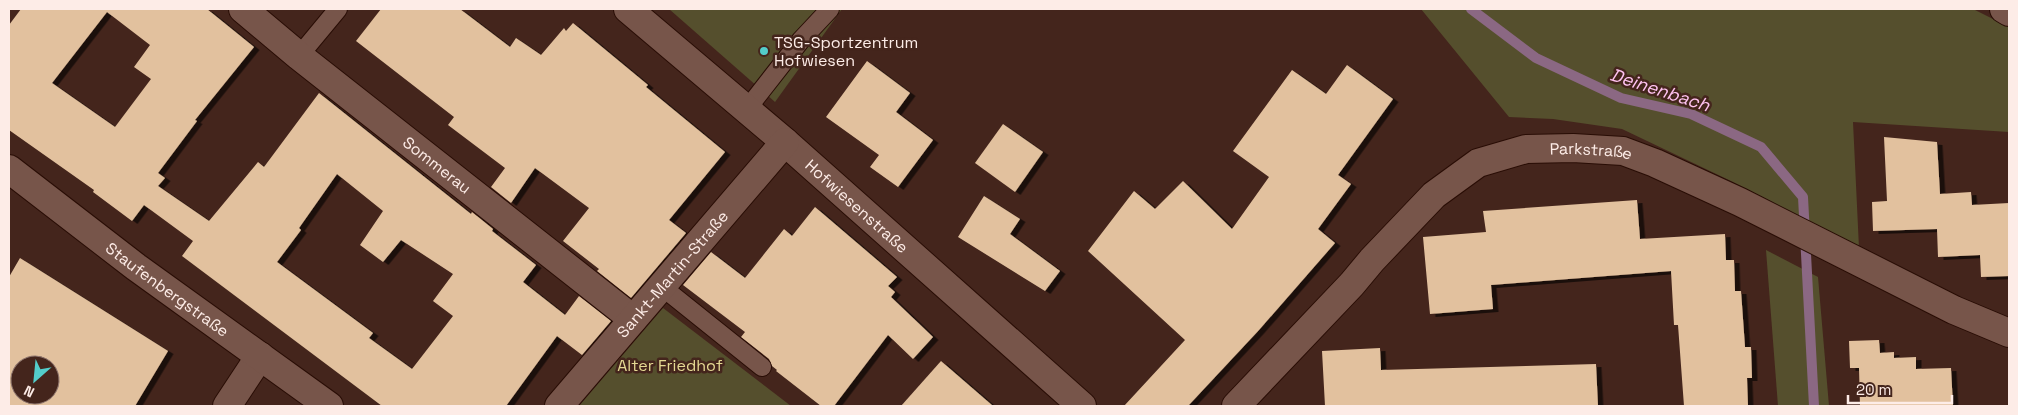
<svg xmlns="http://www.w3.org/2000/svg" width="2018" height="415" viewBox="0 0 2018 415" font-family="'Space Grotesk',sans-serif">
<style>
.green{fill:#554f2d}
.lines{fill:none;stroke-linecap:round;stroke-linejoin:round}
.stream{stroke:#8b6883;stroke-width:10}
.building{fill:#e2c19e;fill-rule:evenodd;filter:url(#shadow)}
.lane-casing{stroke:#290d05;stroke-width:20}
.street-casing{stroke:#290d05;stroke-width:30}
.secondary-casing{stroke:#290d05;stroke-width:30}
.lane{stroke:#77554a;stroke-width:18}
.street{stroke:#77554a;stroke-width:28}
.secondary{stroke:#77554a;stroke-width:28}
.poi-dot{fill:#53cdca;stroke:#44251c;stroke-width:2}
.labels{text-anchor:middle;stroke-width:5;stroke-linejoin:round;paint-order:stroke}
.poi-label{font-size:16px;fill:#fdece7;stroke:#44251c;text-anchor:start}
.street-label{font-size:16px;fill:#fdece7;stroke:#44251c}
.park-label{font-size:16px;fill:#e5d993;stroke:#44251c}
.water-label{font-size:18px;font-style:italic;fill:#ffc3f1;stroke:#44251c}
</style>
<defs>
<filter id="shadow"><feDropShadow dx="5.5" dy="3" stdDeviation="0" flood-color="#0009"/></filter>
</defs>
<rect width="100%" height="100%" fill="#44251c"/>
<!-- green -->
<g class="green">
<path d="M669 9H842L775 102Z"/>
<path d="M1421 9H1973L2009 27V132L1853 122 1859 248 1733 182 1622 129 1553 119 1509 117Z"/>
<path d="M1766 250 1818 277 1829 406H1778Z"/>
<path d="M663 308 791 406H579Z"/>
</g>
<g class="lines">
<!-- stream -->
<path class="stream" d="M1471 9 1536 58 1621 98 1691 114 1761 147 1803 197 1814 406"/>
</g>
<!-- building -->
<g class="building">
<path d="M21 9H207L254 47 195 120 197 121 158 173 165 178 158 186 209 221 258 162 264 167 319 93 471 214 472 212 493 229 492 231 536 265 523 282 565 315 579 296 611 321 582 355 557 336 506 406H382L182 256 193 241 144 205 132 221 93 192 94 190 9 130V25ZM107 12 150 45 134 67 151 79 115 127 52 83ZM337 174 383 211 360 245 383 262 401 240 453 274 433 301 453 316 412 369 369 338 373 333 277 262 301 230 299 228Z"/>
<path d="M381 9H460L510 47 516 38 541 55 564 28 566 31 573 23 648 85 646 87 725 152 669 220 686 233 631 298 597 271 599 269 563 241 589 208 535 168 511 203 491 187 505 168 448 125 454 117 356 41Z"/>
<path d="M867 61 910 93 896 112 933 140 898 187 870 167 879 155 826 117Z"/>
<path d="M1347 65 1393 99 1338 175 1351 184 1318 229 1335 243 1259 330 1188 406H1124L1185 340 1088 251 1134 191 1155 209 1183 181 1232 229 1269 177 1233 151 1292 70 1326 94Z"/>
<path d="M1003 124 1043 152 1015 192 975 163Z"/>
<path d="M1884 137 1937 142 1940 194 1971 192 1972 205 2009 203V276L1981 277 1980 255 1938 257 1937 229 1873 231 1872 202 1887 201Z"/>
<path d="M984 196 1020 219 1010 234 1060 271 1045 291 958 237Z"/>
<path d="M1637 200 1640 239 1725 234 1726 260H1734L1735 291H1741L1745 347H1751L1752 378H1747L1748 406H1684L1678 325H1674L1671 271 1491 285 1493 309 1430 314 1423 237 1486 232 1483 211Z"/>
<path d="M815 207 897 277 888 286 895 292 891 297 933 337 913 359 888 335 834 406H821L776 371 777 370 772 366 769 359 741 337 745 332 683 285 711 252 745 278 784 229 792 236Z"/>
<path d="M20 258 168 351 135 406H9V277ZM20 365H50V395H20Z"/>
<path d="M1879 340 1880 353 1894 352V358L1916 357V369L1951 368 1953 406H1860L1859 368H1850L1849 341Z"/>
<path d="M1380 348 1381 370 1596 364 1598 406H1325L1322 351Z"/>
<path d="M941 361 993 406H901Z"/>
</g>
<g class="lines">
<defs>
<g id="lane">
<path d="M299 56 338 9"/>
<path d="M747 109 801 40 830 9"/>
<path d="M661 286 762 367"/>
</g>
<g id="street">
<path id="s1" d="M243 9 299 56 633 319"/>
<path id="s2" d="M628 9 785 142 1082 406"/>
<path d="M2004 9 2009 12"/>
<path d="M227 406 260 356"/>
<path id="s3" d="M559 406 785 142"/>
<path id="s4" d="M1236 406 1352 284 1372 260 1434 195 1478 163 1526 149 1573 148 1623 151 1655 163 1740 202 1954 310 2009 333"/>
</g>
<g id="secondary">
<path id="s5" d="M9 169 136 267 329 406"/>
</g>
</defs>
<!-- lane casing -->
<use href="#lane" class="lane-casing"/>
<!-- street casing -->
<use href="#street" class="street-casing"/>
<!-- secondary casing -->
<use href="#secondary" class="secondary-casing"/>
<!-- lane -->
<use href="#lane" class="lane"/>
<!-- street -->
<use href="#street" class="street"/>
<!-- secondary -->
<use href="#secondary" class="secondary"/>
</g>
<!-- markers -->
<circle class="poi-dot" cx="764" cy="51" r="5"/>
<g class="labels">
<!-- poi labels -->
<g class="poi-label">
<text x="774" y="48">TSG-Sportzentrum<tspan x="774" dy="18">Hofwiesen</tspan></text>
</g>
<!-- street labels -->
<g class="street-label">
<text dy="6" stroke="none"><textPath href="#s4" startOffset="459">Parkstraße</textPath></text>
<text dy="6" stroke="none"><textPath href="#s1" startOffset="249">Sommerau</textPath></text>
<text dy="6" stroke="none"><textPath href="#s2" startOffset="302">Hofwiesenstraße</textPath></text>
<text dy="6" stroke="none"><textPath href="#s3" startOffset="174">Sankt-Martin-Straße</textPath></text>
<text dy="6" stroke="none"><textPath href="#s5" startOffset="199">Staufenbergstraße</textPath></text>
</g>
<!-- park labels -->
<g class="park-label">
<text x="670" y="371">Alter Friedhof</text>
</g>
<!-- water labels -->
<g class="water-label">
<text transform="translate(1660 90) rotate(18)" y="6">Deinenbach</text>
</g>
</g>
<!-- border -->
<rect width="2018" height="415" fill="none" stroke="#fdece7" stroke-width="20"/>
<!-- north arrow -->
<g transform="translate(35 380) rotate(207)"><circle r="24" fill="#44251c" stroke="#8e756d"/>
<path d="M0-4L9 19L0 12L-9 19Z" fill="#53cdca"/>
<text y="-8" font-size="14" font-weight="bold" text-anchor="middle" fill="#fdece7">N</text>
</g>
<!-- scale -->
<path d="M1848 395v8h104v-8" fill="none" stroke="#fdece7" stroke-width="2.5"/>
<text x="1856" y="395" font-size="15" fill="#fdece7" stroke="#44251c" stroke-width="4" paint-order="stroke">20 m</text>
</svg>
